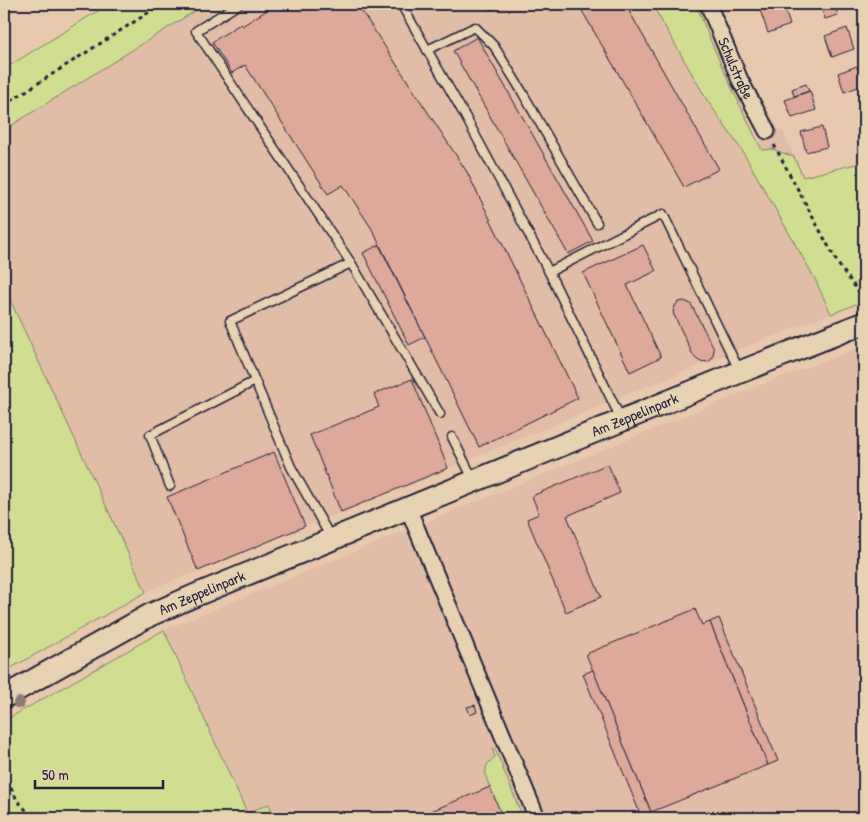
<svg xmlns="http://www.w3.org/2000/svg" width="868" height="822" viewBox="0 0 868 822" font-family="'Patrick Hand',sans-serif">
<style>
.built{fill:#e1bca6}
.green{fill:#d1dd91;stroke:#7a8066}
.building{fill:#dda99b;stroke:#22223b}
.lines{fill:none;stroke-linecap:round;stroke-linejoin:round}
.lane-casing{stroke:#22223b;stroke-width:11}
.street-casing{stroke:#22223b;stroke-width:19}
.secondary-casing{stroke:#22223b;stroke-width:25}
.path{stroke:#22223b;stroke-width:3;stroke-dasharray:4 4;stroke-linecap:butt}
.lane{stroke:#e7d2b1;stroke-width:8}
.street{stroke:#e7d2b1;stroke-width:15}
.secondary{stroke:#e7d2b1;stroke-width:21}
.tree{fill:#8a7d75}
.labels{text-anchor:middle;stroke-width:4.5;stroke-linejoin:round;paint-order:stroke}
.street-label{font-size:15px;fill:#22223b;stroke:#e7d2b1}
</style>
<rect width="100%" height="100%" fill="#e9c9ad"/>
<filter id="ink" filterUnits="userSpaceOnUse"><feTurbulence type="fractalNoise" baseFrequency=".02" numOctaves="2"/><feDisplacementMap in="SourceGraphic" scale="10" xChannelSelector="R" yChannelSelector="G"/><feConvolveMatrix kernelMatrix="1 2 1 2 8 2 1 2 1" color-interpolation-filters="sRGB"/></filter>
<g filter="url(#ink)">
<!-- built -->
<g class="built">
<path d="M206 4H659L743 152 782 128 803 177 864 162V301L704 363 146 592 4 287V130Z"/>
<path d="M864 346V818H249L164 630 751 389Z"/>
</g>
<!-- green -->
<g class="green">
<path d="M109 4H206L4 130V69Z"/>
<path d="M652 4H696C715 54 738 102 762 150L772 149 794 157 803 177 864 162V301L831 314 815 279 743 152 707 100Z"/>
<path d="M4 287 146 592 4 672Z"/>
<path d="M164 630 247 813 269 804 274 815 279 818H4V721Z"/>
<path d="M492 749H495L523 818H503C499 808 484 780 486 770 486 764 491 760 495 757Z"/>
</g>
<!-- building -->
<g class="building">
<path d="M274 4H357L467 172 578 398 479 447 372 229 343 185 328 194 245 65 232 73 212 42 240 24 242 26 275 5Z"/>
<path d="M578 4H625L719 169 684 187Z"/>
<path d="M778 4H782L784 10H785L790 25 768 33 760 10Z"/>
<path d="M832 4H834L838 15 825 19 821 7Z"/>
<path d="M847 28 854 49 832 57 825 36Z"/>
<path d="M477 37 593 241 568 254 453 51Z"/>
<path d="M857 66 864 85 844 92 838 73Z"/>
<path d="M806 84 809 91 794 96 792 89Z"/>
<path d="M810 91 816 110 792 118 785 100Z"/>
<path d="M864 116V137L862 138 857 118Z"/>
<path d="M822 127 827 147 806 152 801 132Z"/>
<path d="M379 245 425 337 409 345 363 253Z"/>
<path d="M643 245 656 271 627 285 661 357 630 372 583 273Z"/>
<path d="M684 301 691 304 692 306 714 349 713 357 710 361 707 362 699 361 694 357 674 315 673 312 675 306 678 302Z"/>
<path d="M412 379 448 468 341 512 310 435 379 407 374 394Z"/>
<path d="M274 452 305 526 198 571 167 497Z"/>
<path d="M608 464 620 493 567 516 601 597 566 612 527 519 539 514 532 496Z"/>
<path d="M695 609 702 625 710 622 768 765 651 812 586 654Z"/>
<path d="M719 618 778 761 768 765 710 622Z"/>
<path d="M593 670 651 812 641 816 583 674Z"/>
<path d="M475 705 477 712 470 715 467 707Z"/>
<path d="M490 787 503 818H414Z"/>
</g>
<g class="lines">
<defs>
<g id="lane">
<path d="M239 4 196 31 351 263"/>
<path d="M401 4 465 116 549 272 621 419"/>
<path d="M490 4H493"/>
<path d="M427 50 475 27 494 46 521 90 597 223"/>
<path d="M549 272 663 214 739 370"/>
<path d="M452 437 473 479"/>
<path d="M170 486 150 435 255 381"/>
<path d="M331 538 291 467 230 321 351 263 440 414"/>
</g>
<g id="street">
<path id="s1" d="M708 4 740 80 767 131"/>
<path d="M408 508 537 818"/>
</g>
<g id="secondary">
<path id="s2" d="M4 697 150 615 196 595 740 372 864 323"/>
</g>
</defs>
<!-- lane casing -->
<use href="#lane" class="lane-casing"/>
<!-- street casing -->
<use href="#street" class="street-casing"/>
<!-- secondary casing -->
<use href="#secondary" class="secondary-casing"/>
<!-- path -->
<g class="path">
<path d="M4 105 162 4"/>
<path d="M774 145 838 264 864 299"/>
<path d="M4 773 17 800 33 818"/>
</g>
<!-- lane -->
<use href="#lane" class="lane"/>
<!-- street -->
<use href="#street" class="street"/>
<!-- secondary -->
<use href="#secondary" class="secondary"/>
</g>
<!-- trees -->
<circle class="tree" cx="19" cy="703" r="6"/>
</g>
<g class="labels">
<!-- street labels -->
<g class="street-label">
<text dy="5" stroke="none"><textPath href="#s1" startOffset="70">Schulstraße</textPath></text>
<text dy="5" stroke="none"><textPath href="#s2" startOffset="692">Am Zeppelinpark</textPath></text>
<text dy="5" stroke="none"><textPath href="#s2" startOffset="224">Am Zeppelinpark</textPath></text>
</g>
</g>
<!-- margin -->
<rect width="868" height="822" fill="none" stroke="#e7d2b1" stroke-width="20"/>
<rect x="10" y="10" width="848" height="802" fill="none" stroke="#22223b" stroke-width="2" filter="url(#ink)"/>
<!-- scale -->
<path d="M35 780v8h128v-8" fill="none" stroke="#22223b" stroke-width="2.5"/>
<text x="42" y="780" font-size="15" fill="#22223b" stroke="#e7d2b1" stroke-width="4" paint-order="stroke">50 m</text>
</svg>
